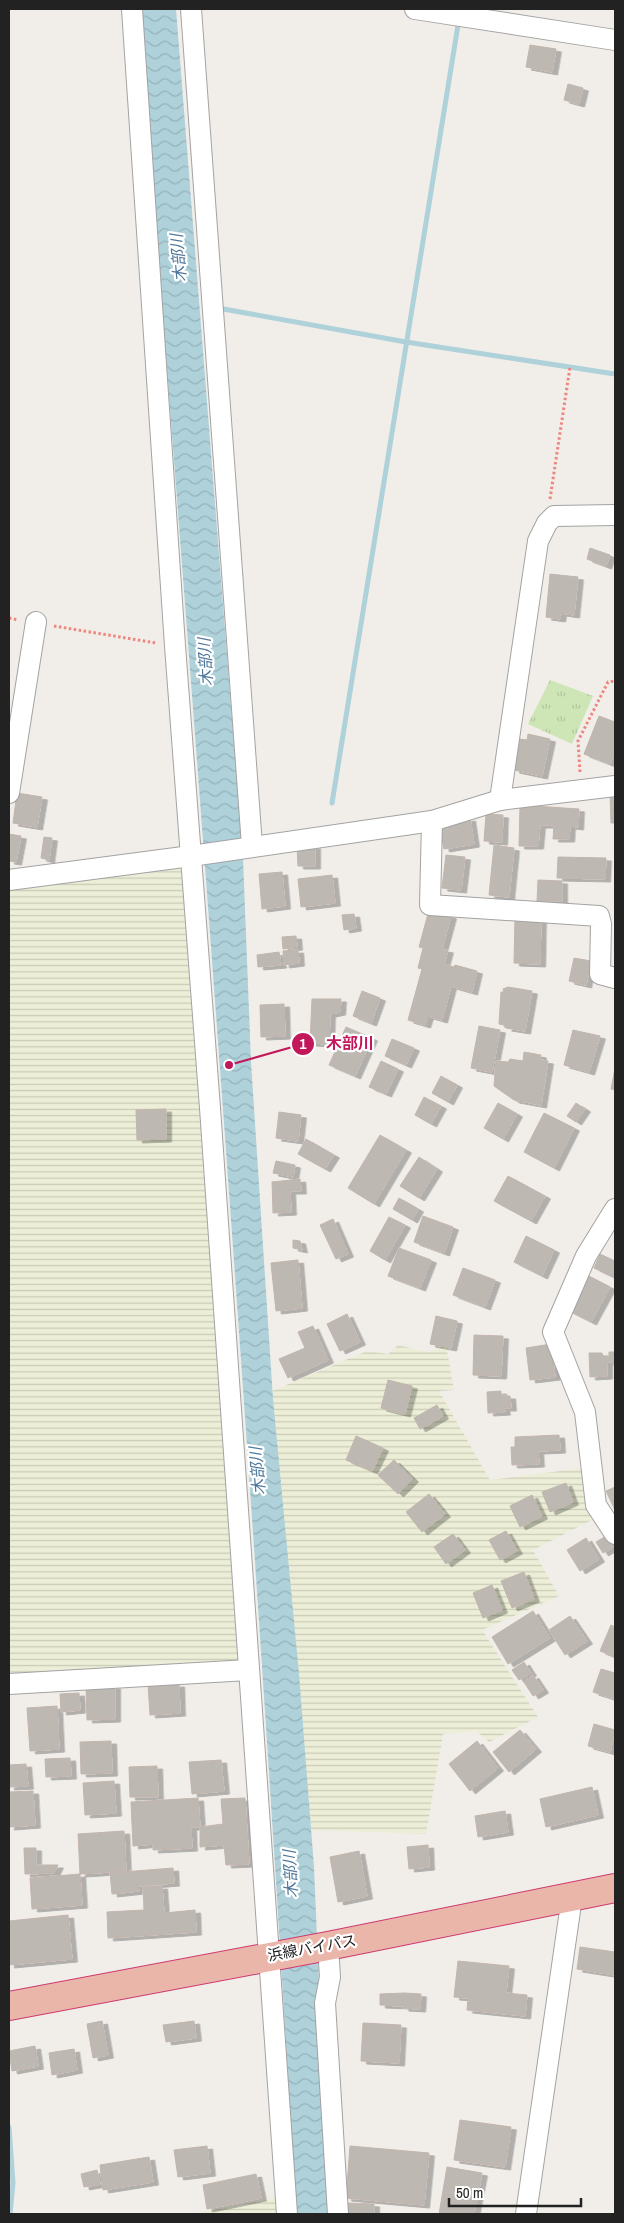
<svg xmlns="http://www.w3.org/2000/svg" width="624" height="2223" viewBox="0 0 624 2223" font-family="'Archivo Narrow','Noto Sans JP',sans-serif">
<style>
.farmland{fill:url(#farmland-rules)}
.grass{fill:url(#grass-tufts)}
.water{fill:url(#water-waves)}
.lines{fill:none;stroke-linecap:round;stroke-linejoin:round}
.stream{stroke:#aed1da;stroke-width:5}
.building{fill:#beb8b2;stroke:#c2b5ad;filter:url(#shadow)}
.minor-casing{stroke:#a3a3a3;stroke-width:22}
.trunk-casing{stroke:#cd396f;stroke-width:30}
.path{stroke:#ee867d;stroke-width:3;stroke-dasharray:2.5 2.5;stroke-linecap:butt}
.minor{stroke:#fff;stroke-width:20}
.trunk{stroke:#ebb6aa;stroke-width:28}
.labels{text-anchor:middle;stroke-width:4.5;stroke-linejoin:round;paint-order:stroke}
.street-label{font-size:15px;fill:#222;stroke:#fff}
.water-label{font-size:16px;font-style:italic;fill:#4e779b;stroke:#fff}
.leader{fill:none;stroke:#c2185b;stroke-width:2}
.callout-dot{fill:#c2185b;stroke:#fff;stroke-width:2}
.mark-label{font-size:15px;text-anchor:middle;font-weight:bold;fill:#fff}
.callout-label{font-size:16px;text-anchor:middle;font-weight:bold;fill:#c2185b;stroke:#fff;stroke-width:4.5;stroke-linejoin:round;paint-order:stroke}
</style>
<defs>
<pattern id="farmland-rules" width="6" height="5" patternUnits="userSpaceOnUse" patternTransform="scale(1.25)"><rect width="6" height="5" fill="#eceed7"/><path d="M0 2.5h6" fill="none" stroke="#caccb8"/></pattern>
<pattern id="grass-tufts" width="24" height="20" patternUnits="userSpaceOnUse" patternTransform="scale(1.25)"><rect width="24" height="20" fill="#cee6b5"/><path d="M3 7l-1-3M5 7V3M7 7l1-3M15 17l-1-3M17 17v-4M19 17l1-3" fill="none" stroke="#b1c59b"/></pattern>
<pattern id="water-waves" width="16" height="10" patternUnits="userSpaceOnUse" patternTransform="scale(1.25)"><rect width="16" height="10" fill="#aed1da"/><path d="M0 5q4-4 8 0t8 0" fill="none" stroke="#95b3bb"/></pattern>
<filter id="shadow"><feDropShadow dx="5.5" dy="3" stdDeviation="0" flood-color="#0004"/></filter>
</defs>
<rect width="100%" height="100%" fill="#f1eee9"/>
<!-- farmland -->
<g class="farmland">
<path d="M191 856 248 1670 9 1687V882Z"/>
<path d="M398 1345 428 1352 446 1345 454 1390 439 1391 490 1480 583 1468 596 1518 533 1550 559 1596 482 1630 538 1717 489 1742 476 1731 443 1734 426 1834 311 1830 272 1391 367 1351 388 1354Z"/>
<path d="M279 2197 280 2214H193Z"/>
</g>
<!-- grass -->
<path class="grass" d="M550 680 593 696 572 744 528 724Z"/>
<!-- water -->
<path class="water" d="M139 9H176L243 858 251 1062 273 1399 299 1674 314 1867 319 1984 333 2214H296C254 1478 196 744 139 9Z"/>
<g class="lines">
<!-- stream -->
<g class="stream">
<path d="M218 308 406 342 615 374"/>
<path d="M332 803 459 19"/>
<path d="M9 2127 13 2183 10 2214"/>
</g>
</g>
<!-- building -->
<g class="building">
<path d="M530 45 556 49 552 72 526 67Z"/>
<path d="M568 84 583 88 579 104 564 100Z"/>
<path d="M590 548 610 555 606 566 587 559Z"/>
<path d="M550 574 578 577 574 615 561 613 560 619 546 617Z"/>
<path d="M599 716 615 722V750L610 764 584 754Z"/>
<path d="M528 734 550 739 542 776 514 770 520 739 527 740Z"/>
<path d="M17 793 42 797 37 827 13 823Z"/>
<path d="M610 794H615V823H611Z"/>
<path d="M520 805 579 809 578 827 570 826 569 839H553L554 825H540L538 846H519Z"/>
<path d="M486 814 503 815 502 842 484 841Z"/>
<path d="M470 818 474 844 444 849 439 823Z"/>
<path d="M9 834 21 836 16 862 9 861Z"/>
<path d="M44 837 52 838 49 860 41 858Z"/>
<path d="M494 845 514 848 509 897 489 895Z"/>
<path d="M315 846V866H298L297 847Z"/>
<path d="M446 855 465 857 461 890 442 888Z"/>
<path d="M558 857 606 858 605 879 557 878Z"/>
<path d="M282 872 285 906 262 909 259 874Z"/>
<path d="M332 875 335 903 301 907 298 879Z"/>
<path d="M538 880 562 881V901H537Z"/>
<path d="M429 910 451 916 442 949 448 950 444 964 454 967 455 965 477 971 472 992 451 986 442 1020 428 1016 425 1025 408 1020 422 969 418 968 423 948 419 947Z"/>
<path d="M354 914 356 928 344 930 342 915Z"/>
<path d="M515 918H541L540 964 514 963Z"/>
<path d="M296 936 297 947 283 949 282 937Z"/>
<path d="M298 950 299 963 284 965 283 951Z"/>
<path d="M279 952 281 965 258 967 257 955Z"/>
<path d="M574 958 591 961 586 985 569 981Z"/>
<path d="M508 987 532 991 525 1031 506 1028 508 1026 499 1024 501 992H504L503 989Z"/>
<path d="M362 991 380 998 371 1023 353 1016Z"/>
<path d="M312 999H341L340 1012 330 1014 329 1044 310 1043Z"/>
<path d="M284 1004 285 1036 261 1037 260 1005Z"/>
<path d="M479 1026 500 1030 492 1072 471 1068Z"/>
<path d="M346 1027 372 1038 355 1076 329 1065Z"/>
<path d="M573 1030 600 1036 589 1072 564 1065Z"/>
<path d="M392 1039 414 1048 406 1065 385 1056Z"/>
<path d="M524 1052 541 1055 540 1060 548 1061 541 1105 514 1100 494 1086 496 1061 508 1062 510 1059 523 1061Z"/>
<path d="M381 1061 398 1069 386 1094 369 1087Z"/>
<path d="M615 1068V1090L611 1089Z"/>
<path d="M441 1076 457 1085 448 1102 432 1093Z"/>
<path d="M424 1097 441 1106 431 1124 415 1115Z"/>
<path d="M498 1103 517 1114 503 1139 484 1128Z"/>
<path d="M576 1103 585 1109 576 1122 567 1116Z"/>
<path d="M166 1109V1139L137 1140 136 1110Z"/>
<path d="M279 1112 301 1115 298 1141 276 1138Z"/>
<path d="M544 1113 574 1128 554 1168 524 1152Z"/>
<path d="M380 1135 406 1150 374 1204 348 1188Z"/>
<path d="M306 1139 334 1155 325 1169 298 1154Z"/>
<path d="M419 1157 437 1169 419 1198 400 1186Z"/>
<path d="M276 1161 295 1165 293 1177 273 1173Z"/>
<path d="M508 1176 545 1196 531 1221 494 1201Z"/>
<path d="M300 1179 301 1191H290L291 1212 273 1213 272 1182Z"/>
<path d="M399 1198 418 1209 412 1220 393 1209Z"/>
<path d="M423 1216 453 1227 444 1253 414 1242Z"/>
<path d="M389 1217 405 1225 385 1260 370 1251Z"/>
<path d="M333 1219 348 1254 336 1259 320 1225Z"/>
<path d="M526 1236 554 1250 542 1276 514 1262Z"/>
<path d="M293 1240 300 1241 302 1250 293 1248Z"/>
<path d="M399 1248 431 1260 420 1288 388 1276Z"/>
<path d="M600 1254 615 1261V1278L594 1268Z"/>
<path d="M298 1260 302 1308 276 1311 271 1263Z"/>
<path d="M463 1268 495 1280 485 1307 453 1295Z"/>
<path d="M587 1275 610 1287 591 1322 569 1311Z"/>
<path d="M347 1314 360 1342 340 1351 327 1324Z"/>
<path d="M436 1316 457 1321 451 1348 430 1344Z"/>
<path d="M313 1326 328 1360 288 1378 279 1359 305 1348 298 1332Z"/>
<path d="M474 1335 503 1336 501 1376 473 1375Z"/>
<path d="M551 1344 555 1377 530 1380 526 1348Z"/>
<path d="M609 1352H615V1381L614 1362H607V1376L590 1377 589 1353H602L603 1356H609Z"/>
<path d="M388 1380 412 1386 405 1414 381 1408Z"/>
<path d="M501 1391V1396H510L511 1408H504L505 1412 488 1413 487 1392Z"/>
<path d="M437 1405 443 1416 420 1429 414 1418Z"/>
<path d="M559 1435 560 1450 538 1451 539 1464 512 1465 511 1447H515V1437Z"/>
<path d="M356 1436 383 1448 372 1471 346 1460Z"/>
<path d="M394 1460 413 1479 398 1494 378 1475Z"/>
<path d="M566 1483 573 1502 550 1512 542 1492Z"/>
<path d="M615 1487V1510L606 1491Z"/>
<path d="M429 1494 445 1514 422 1532 406 1512Z"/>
<path d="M532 1495 542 1516 520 1527 510 1506Z"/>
<path d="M506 1531 517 1551 500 1560 489 1540Z"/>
<path d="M453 1534 465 1550 446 1564 434 1547Z"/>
<path d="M606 1536 613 1547 603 1553 596 1542Z"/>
<path d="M586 1538 599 1559 580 1571 567 1550Z"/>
<path d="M524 1572 534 1599 512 1608 501 1581Z"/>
<path d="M492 1585 502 1610 483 1618 473 1593Z"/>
<path d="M533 1611 550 1638 508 1664 492 1637Z"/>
<path d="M570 1616 587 1641 565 1655 549 1630Z"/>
<path d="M611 1625 615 1627V1657L600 1651Z"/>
<path d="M524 1662 531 1673 519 1680 512 1670Z"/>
<path d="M601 1669 615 1673V1699L593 1692Z"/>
<path d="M533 1675 543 1690 533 1696 524 1682Z"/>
<path d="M179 1684 180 1713 150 1715 148 1685Z"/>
<path d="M115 1686V1719L87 1720 86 1687Z"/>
<path d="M79 1693 80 1710 61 1712 60 1694Z"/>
<path d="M57 1706 59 1749 30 1751 27 1708Z"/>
<path d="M594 1724 615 1730 610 1752 588 1746Z"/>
<path d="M520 1730 536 1749 509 1772 493 1752Z"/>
<path d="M111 1741 112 1773 81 1774 80 1742Z"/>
<path d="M477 1741 498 1768 470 1791 449 1764Z"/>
<path d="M70 1758 71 1776 46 1777 45 1759Z"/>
<path d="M221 1760 224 1791 192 1794 189 1762Z"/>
<path d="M26 1764 28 1786 9 1787V1765Z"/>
<path d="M157 1766 158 1797H130L129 1767Z"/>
<path d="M114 1781 116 1813 85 1815 83 1783Z"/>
<path d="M592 1787 598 1815 546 1827 540 1799Z"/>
<path d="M33 1791 35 1825 9 1827V1792Z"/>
<path d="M198 1798 200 1827H191L192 1848 153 1850V1844L133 1846 131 1802Z"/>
<path d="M245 1798 249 1864 226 1865 224 1845 200 1847V1827L223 1824 221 1799Z"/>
<path d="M505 1811 508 1832 478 1837 475 1816Z"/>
<path d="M124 1831 126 1871 80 1874 78 1834Z"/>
<path d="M428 1845 429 1867 409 1869 407 1847Z"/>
<path d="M24 1848H36V1865H58L54 1873 25 1874Z"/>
<path d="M359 1851 367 1896 338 1902 330 1857Z"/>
<path d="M173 1868 174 1883 138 1886 139 1891 112 1894 110 1873Z"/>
<path d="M80 1874 82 1905 32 1909 30 1878Z"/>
<path d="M162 1886 164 1913 195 1910 196 1932 108 1938 107 1912 144 1910 143 1887Z"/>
<path d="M68 1915 72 1959 9 1965V1921Z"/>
<path d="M580 1947 615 1952V1975L577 1969Z"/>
<path d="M458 1961 509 1966 506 1993 527 1995 525 2016 467 2010 468 1998 454 1997Z"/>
<path d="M404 1993 421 1994 420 2009 403 2008 404 2006 380 2005V1994Z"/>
<path d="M102 2021 108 2055 93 2058 87 2024Z"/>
<path d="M194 2021 196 2038 166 2042 163 2025Z"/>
<path d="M363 2023 401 2025 399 2063 361 2061Z"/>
<path d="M35 2046 38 2066 12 2071 9 2051Z"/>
<path d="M74 2049 77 2070 52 2075 49 2053Z"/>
<path d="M460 2120 511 2127 505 2167 454 2160Z"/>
<path d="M207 2146 210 2173 178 2177 174 2150Z"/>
<path d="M350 2146 429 2153 424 2205 346 2198Z"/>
<path d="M149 2157 153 2182 103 2190 100 2165Z"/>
<path d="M447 2167 482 2173 474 2214H439Z"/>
<path d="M97 2170 100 2184 84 2187 81 2174Z"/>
<path d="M256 2174 261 2198 207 2209 203 2185Z"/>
<path d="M348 2203 374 2204V2214H347Z"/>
</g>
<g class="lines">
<defs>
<g id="minor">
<path d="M132 9 175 646 210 1108 287 2214"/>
<path d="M191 9 252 846"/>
<path d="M415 9 615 40"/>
<path d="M9 793 36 622"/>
<path d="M500 800 538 541 547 523 554 516 615 515"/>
<path d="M432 821 430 905 599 916 601 924 600 974 615 978"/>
<path d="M9 880 191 856 432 821 500 800 615 786"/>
<path d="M615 1209 586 1256 553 1332 585 1412 596 1505 615 1534"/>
<path d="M9 1684 248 1670"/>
<path d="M328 1946 330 1977 325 2003 338 2214"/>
<path d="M526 2214 572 1897"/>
</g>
<path id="trunk" d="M9 2006 328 1946 615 1888"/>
</defs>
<!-- minor casing -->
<use href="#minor" class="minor-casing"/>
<!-- trunk casing -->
<use href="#trunk" class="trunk-casing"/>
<!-- path -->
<g class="path">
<path d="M550 499 570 367"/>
<path d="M9 618 18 620"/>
<path d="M54 626 156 643"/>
<path d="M580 772 578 741 608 682 615 681"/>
</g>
<!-- minor -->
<use href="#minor" class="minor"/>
<!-- trunk -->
<use href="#trunk" class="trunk"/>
</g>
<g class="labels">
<!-- street labels -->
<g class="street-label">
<text transform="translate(312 1948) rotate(-10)" y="5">浜線バイパス</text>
</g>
<!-- water labels -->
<g class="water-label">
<text transform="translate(178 258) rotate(-95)" y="6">木部川</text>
<text transform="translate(205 662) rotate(-93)" y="6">木部川</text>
<text transform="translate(257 1471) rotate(-95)" y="6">木部川</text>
<text transform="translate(290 1874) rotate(-93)" y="6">木部川</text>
</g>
</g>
<!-- callouts -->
<path class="leader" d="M229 1065L303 1044"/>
<g class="callout-dot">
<circle cx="229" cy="1065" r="5"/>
<circle cx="303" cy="1044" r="12"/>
</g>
<g class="mark-label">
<text x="303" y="1049">1</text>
</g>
<g class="callout-label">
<text x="350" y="1049">木部川</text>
</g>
<!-- border -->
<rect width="624" height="2223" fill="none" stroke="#222222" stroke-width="20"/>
<!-- scale -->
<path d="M449 2198v8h132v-8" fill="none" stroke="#222222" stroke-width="2.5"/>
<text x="456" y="2198" font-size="15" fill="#222222" stroke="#ffffff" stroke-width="4" paint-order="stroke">50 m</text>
</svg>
